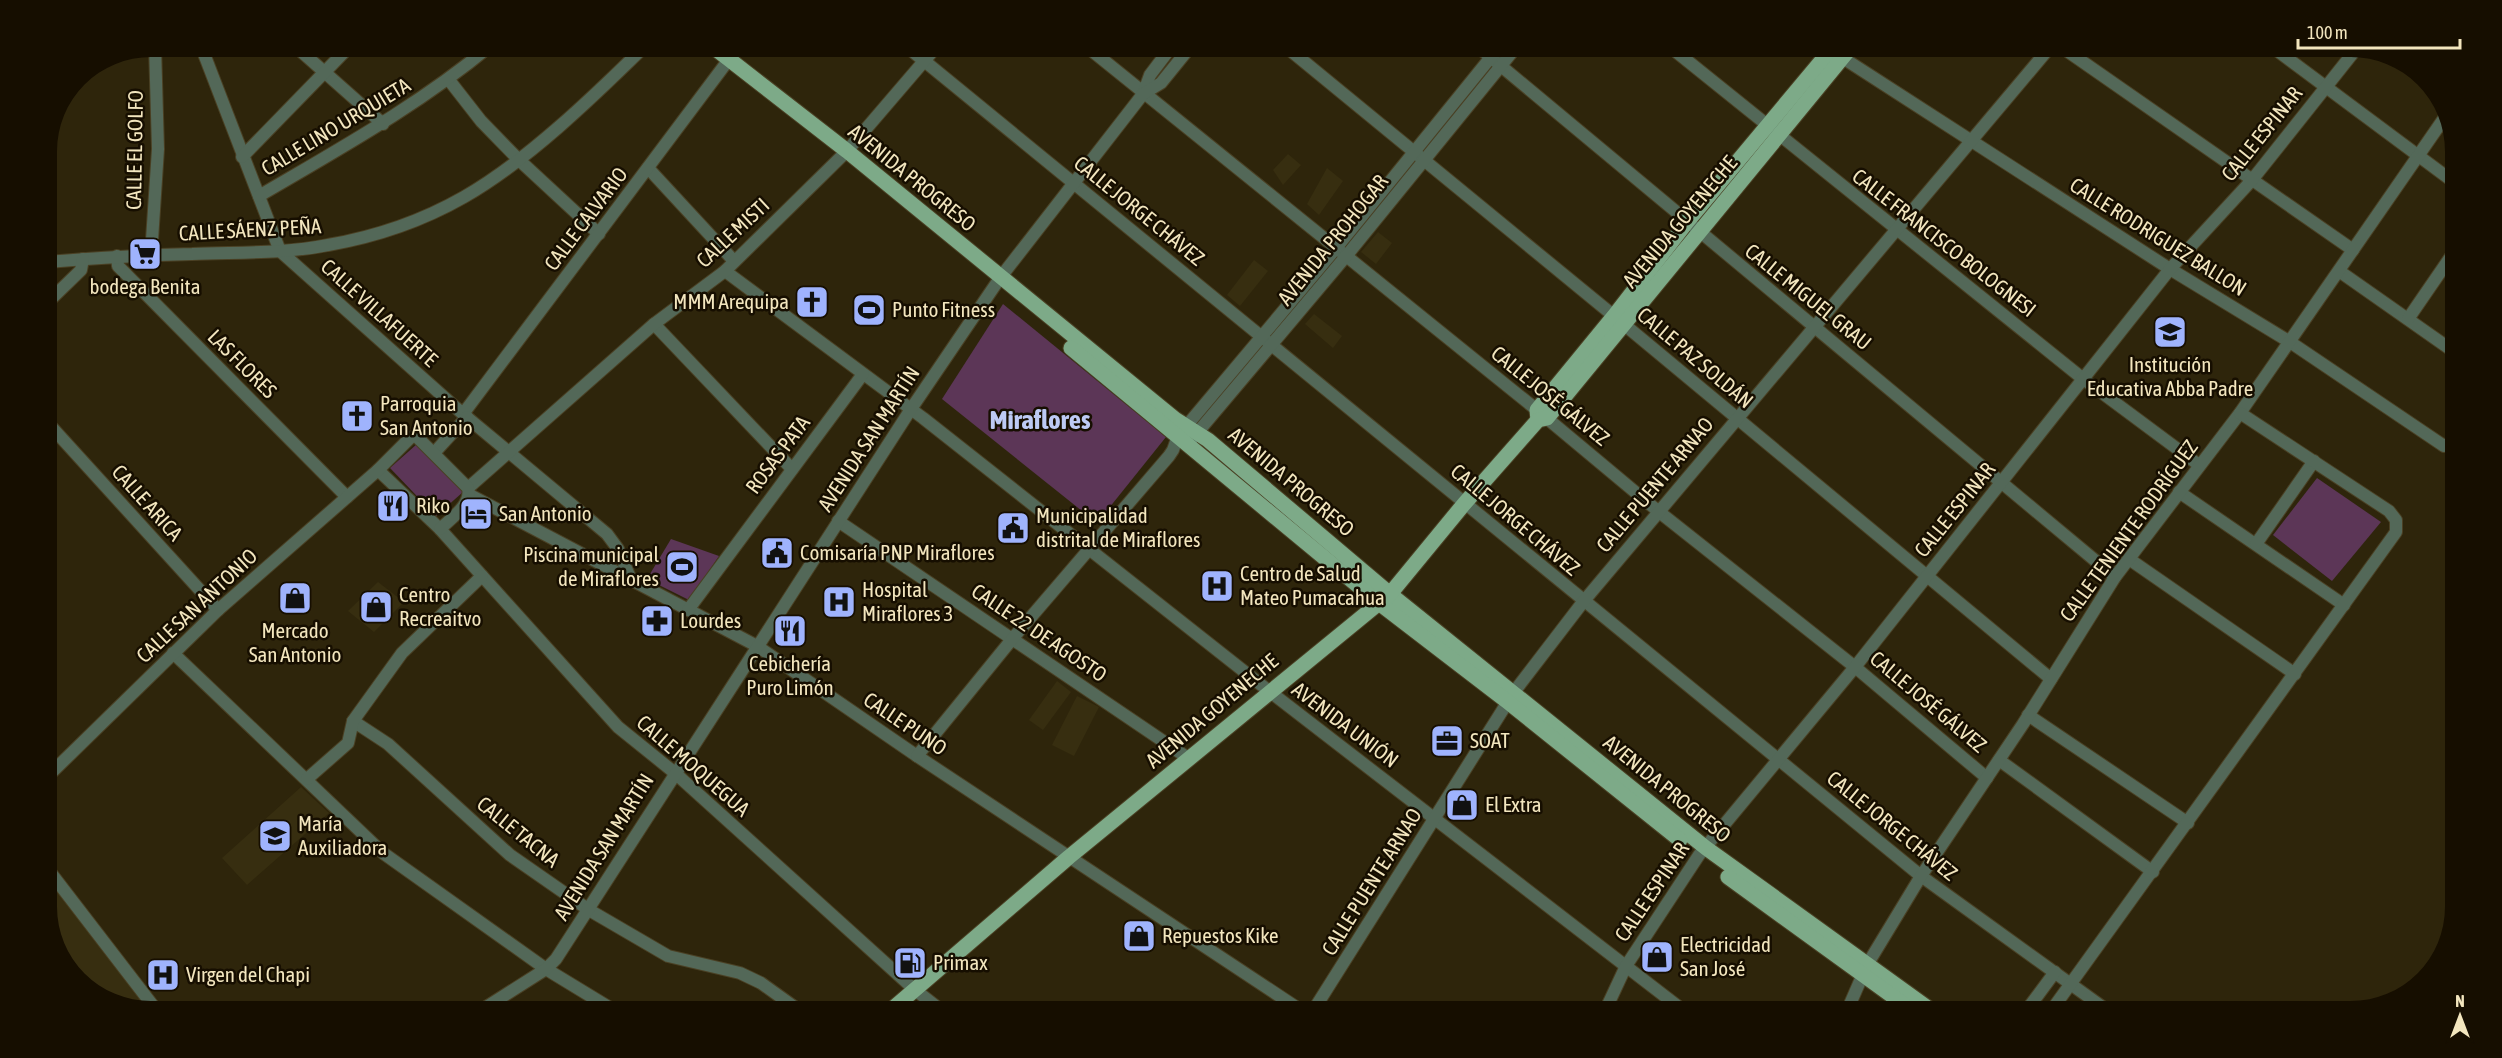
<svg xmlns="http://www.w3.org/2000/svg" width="2502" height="1058" viewBox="0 0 2502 1058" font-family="'Asap Condensed',sans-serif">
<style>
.built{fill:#372e10}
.green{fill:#5c3657}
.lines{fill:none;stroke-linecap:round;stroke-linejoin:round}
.minor-casing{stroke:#4a4024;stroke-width:14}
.major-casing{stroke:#4a4024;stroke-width:17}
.minor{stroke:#536858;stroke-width:12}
.major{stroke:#7daa88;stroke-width:15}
.labels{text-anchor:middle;stroke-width:5;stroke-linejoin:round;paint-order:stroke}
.street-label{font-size:21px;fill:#f3e6be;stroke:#160e00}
.poi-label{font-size:21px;fill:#f3e6be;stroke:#160e00;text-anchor:start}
.district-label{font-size:27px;font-weight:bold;fill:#bdcaf4;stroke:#160e00}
</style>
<rect width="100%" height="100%" fill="#2e250b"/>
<!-- built -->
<g class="built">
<path d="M1288 154 1301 165 1283 185 1273 170Z"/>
<path d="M1327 168 1343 181 1319 215 1307 204Z"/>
<path d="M1378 232 1392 243 1376 264 1361 252Z"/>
<path d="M1254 260 1268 271 1240 306 1227 295Z"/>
<path d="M1314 314 1342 336 1333 348 1305 324Z"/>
<path d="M378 582 404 602 374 632 348 611Z"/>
<path d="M1057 681 1071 692 1043 730 1029 720Z"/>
<path d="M1077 696 1099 707 1074 756 1052 745Z"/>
<path d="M301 787 329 813 247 885 222 858Z"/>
<path d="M47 875 150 1011 112 1004 68 970 47 914Z"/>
</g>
<!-- green -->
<g class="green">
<path d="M1003 304 1166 437 1097 523 942 399Z"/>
<path d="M417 444 463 492 436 516 390 468Z"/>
<path d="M2317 478 2381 522 2332 581 2273 535Z"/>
<path d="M671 539 719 556 689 600 647 579Z"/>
</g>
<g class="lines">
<defs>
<g id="minor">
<path d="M201 46 280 251 463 414 607 534 618 549 631 580"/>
<path d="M295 46 383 124"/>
<path d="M906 46 1921 876 2108 1011"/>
<path d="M1086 46 1537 410 1658 511 1855 667 1987 778"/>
<path d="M1285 46 1614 316 2051 679"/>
<path d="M1477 46 2115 577"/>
<path d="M1669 46 2082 378 2199 465"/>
<path d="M2060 46 2353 250"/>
<path d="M2271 46 2455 183"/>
<path d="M1843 58 2170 269 2290 342 2444 446 2452 442"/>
<path d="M449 80 481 121 518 159 599 234"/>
<path d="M1143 94 1150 75 1172 46"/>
<path d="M242 157 350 46"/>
<path d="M648 168 734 261"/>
<path d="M259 196C339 149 419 105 490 46"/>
<path d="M151 255 158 149 155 46"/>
<path d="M117 256 118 266 347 497"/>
<path d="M47 262C95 258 143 255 192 254 237 252 283 254 328 245 374 237 422 221 464 197 527 161 593 97 645 46"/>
<path d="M725 271 923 418 1269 691 1684 1011"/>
<path d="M2339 271 2453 351"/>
<path d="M47 303 81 270 83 259"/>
<path d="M2408 319 2454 252"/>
<path d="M654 324 792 469"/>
<path d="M463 414 739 46"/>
<path d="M47 422 218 610"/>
<path d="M1192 439 1347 255 1517 46"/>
<path d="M434 453 467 417"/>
<path d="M378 470 440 529 618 727 675 773 914 989 942 1011"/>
<path d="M468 488 654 324 725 271 847 151 937 46"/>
<path d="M2179 492 2344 605"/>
<path d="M470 495 757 646 917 756 1302 1011"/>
<path d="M838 521 1188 758"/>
<path d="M2256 544 2314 461"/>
<path d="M2129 559 2295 674"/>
<path d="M688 610 863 374"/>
<path d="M173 653 383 853 546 969 615 1011"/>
<path d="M2028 715 2188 823"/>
<path d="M353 721 388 744 510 855 589 910 668 956 740 973 761 983 800 1011"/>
<path d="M917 756 1013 638 1169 456 1173 450 1178 436 1337 247 1500 46"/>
<path d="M1999 760 2153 872"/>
<path d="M47 777 218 610 378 470 411 437 416 436 468 488C472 505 451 518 440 529"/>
<path d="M307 779 348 743 353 721 402 653 482 576"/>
<path d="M47 868 157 1011"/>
<path d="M480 1011 546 969 556 959 911 409 1000 278 1143 94 1161 83 1191 46"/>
<path d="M1313 1011 1514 692 1583 602 2051 46"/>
<path d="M1605 1011 1626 966 1699 855 1855 667 2170 269 2252 180 2357 48"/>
<path d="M1847 1011 1867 965 1921 876 2023 724 2115 577 2240 413 2445 117"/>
<path d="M2026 1011 2055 972"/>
<path d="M2051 1011 2396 532V520L2389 511 2240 413"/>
</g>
<g id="major">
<path d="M712 46 847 151 1175 419 1208 440 1390 594 1706 848 1932 1011"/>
<path d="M1071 348 1379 603 1508 702 1680 840"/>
<path d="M1538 420 1537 410 1614 316 1687 222 1834 46"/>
<path d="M1728 877 1913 1011"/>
<path d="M890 1011 1069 857 1390 594 1464 504 1538 420 1547 418 1852 46"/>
</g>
</defs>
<!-- minor casing -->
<use href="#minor" class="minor-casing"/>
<!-- major casing -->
<use href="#major" class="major-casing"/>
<!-- minor -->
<use href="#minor" class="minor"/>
<!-- major -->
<use href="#major" class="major"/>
</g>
<!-- icons -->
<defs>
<symbol id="supermarket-square" viewBox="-11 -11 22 22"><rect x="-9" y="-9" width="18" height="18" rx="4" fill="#9fb3fd" stroke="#160e00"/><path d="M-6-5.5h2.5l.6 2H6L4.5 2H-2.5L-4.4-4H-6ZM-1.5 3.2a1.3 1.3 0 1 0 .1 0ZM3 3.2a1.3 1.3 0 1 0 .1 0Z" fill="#111"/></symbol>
<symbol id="church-square" viewBox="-11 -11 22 22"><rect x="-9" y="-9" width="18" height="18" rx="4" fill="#9fb3fd" stroke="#160e00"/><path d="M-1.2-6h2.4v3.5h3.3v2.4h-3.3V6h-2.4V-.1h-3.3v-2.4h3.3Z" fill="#111"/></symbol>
<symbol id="stadium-square" viewBox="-11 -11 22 22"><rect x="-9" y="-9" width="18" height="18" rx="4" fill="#9fb3fd" stroke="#160e00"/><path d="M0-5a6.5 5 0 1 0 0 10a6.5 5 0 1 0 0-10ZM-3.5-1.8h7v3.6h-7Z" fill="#111"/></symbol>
<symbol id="school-square" viewBox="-11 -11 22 22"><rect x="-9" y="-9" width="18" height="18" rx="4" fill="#9fb3fd" stroke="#160e00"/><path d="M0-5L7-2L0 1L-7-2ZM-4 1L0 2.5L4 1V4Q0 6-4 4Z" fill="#111"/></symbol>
<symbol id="restaurant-square" viewBox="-11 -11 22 22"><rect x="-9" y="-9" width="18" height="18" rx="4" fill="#9fb3fd" stroke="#160e00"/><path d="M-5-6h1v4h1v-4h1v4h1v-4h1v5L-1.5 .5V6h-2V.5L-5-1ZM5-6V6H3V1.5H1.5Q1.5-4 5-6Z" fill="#111"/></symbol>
<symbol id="hotel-square" viewBox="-11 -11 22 22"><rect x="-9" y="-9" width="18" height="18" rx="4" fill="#9fb3fd" stroke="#160e00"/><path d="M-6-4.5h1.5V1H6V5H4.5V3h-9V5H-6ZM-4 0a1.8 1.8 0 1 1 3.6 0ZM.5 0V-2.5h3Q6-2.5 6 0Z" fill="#111"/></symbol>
<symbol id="civic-square" viewBox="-11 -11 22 22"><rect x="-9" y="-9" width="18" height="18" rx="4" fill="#9fb3fd" stroke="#160e00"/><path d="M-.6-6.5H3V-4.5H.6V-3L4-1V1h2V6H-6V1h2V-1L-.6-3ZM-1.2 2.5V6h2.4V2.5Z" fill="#111"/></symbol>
<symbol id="hospital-square" viewBox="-11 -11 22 22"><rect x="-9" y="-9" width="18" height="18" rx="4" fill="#9fb3fd" stroke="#160e00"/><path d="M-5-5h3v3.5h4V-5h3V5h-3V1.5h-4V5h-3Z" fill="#111"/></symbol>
<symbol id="shop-square" viewBox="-11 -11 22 22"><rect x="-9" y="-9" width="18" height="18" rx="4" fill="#9fb3fd" stroke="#160e00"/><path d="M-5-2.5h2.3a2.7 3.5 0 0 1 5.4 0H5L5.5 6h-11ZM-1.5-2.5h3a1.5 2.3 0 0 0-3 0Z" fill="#111"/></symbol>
<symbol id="pharmacy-square" viewBox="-11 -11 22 22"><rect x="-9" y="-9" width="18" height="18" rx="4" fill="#9fb3fd" stroke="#160e00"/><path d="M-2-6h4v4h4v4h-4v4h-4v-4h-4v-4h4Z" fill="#111"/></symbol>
<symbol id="office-square" viewBox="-11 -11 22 22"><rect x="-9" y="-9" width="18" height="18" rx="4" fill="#9fb3fd" stroke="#160e00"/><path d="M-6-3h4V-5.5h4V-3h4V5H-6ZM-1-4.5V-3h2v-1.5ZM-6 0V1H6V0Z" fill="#111"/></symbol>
<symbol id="university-square" viewBox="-11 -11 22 22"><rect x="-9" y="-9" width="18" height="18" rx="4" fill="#9fb3fd" stroke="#160e00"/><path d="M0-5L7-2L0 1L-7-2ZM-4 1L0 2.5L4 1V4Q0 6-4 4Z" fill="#111"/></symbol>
<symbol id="fuel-square" viewBox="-11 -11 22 22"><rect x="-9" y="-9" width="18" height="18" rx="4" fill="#9fb3fd" stroke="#160e00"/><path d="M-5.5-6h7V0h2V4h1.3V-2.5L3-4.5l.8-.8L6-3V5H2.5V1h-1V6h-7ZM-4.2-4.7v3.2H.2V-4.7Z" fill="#111"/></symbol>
</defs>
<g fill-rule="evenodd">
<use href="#supermarket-square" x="126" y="235" width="38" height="38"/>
<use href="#church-square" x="793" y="283" width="38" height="38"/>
<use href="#stadium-square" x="850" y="291" width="38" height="38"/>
<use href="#school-square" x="2151" y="313" width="38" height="38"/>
<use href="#church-square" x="338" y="397" width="38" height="38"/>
<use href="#restaurant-square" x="374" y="487" width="38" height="38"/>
<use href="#hotel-square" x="457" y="495" width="38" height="38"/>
<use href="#civic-square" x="994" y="509" width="38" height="38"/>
<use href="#civic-square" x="758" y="534" width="38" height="38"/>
<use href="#stadium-square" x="663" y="548" width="38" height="38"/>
<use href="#hospital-square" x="1198" y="567" width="38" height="38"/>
<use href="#shop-square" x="276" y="579" width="38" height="38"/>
<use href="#hospital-square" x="820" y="583" width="38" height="38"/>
<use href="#shop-square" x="357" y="588" width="38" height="38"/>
<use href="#pharmacy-square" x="638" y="602" width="38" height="38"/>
<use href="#restaurant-square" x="771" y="612" width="38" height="38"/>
<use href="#office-square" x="1428" y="722" width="38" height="38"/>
<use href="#shop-square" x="1443" y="786" width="38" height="38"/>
<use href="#university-square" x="256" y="817" width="38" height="38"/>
<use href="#shop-square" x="1120" y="917" width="38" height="38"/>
<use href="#shop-square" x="1638" y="938" width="38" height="38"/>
<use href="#fuel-square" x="891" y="944" width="38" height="38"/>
<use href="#hospital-square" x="144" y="956" width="38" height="38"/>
</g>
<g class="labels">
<!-- street labels -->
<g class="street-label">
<text transform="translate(336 127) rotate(-31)" y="7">CALLE LINO URQUIETA</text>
<text transform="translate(2262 134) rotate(-51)" y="7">CALLE ESPINAR</text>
<text transform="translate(135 150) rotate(-89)" y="7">CALLE EL GOLFO</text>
<text transform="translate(912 178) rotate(39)" y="7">AVENIDA PROGRESO</text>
<text transform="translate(1139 211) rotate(39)" y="7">CALLE JORGE CHÁVEZ</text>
<text transform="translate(586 219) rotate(-53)" y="7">CALLE CALVARIO</text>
<text transform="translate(1680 222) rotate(-50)" y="7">AVENIDA GOYENECHE</text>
<text transform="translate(250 230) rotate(-3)" y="7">CALLE SÁENZ PEÑA</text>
<text transform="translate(733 233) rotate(-43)" y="7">CALLE MISTI</text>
<text transform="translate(2158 237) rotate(32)" y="7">CALLE RODRIGUEZ BALLON</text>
<text transform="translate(1333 240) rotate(-51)" y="7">AVENIDA PROHOGAR</text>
<text transform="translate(1944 243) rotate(38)" y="7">CALLE FRANCISCO BOLOGNESI</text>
<text transform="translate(1808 297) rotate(39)" y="7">CALLE MIGUEL GRAU</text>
<text transform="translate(379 313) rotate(42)" y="7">CALLE VILLAFUERTE</text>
<text transform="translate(1695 358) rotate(40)" y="7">CALLE PAZ SOLDÁN</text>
<text transform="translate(242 364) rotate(45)" y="7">LAS FLORES</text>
<text transform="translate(1550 396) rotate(39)" y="7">CALLE JOSÉ GÁLVEZ</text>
<text transform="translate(869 439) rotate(-57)" y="7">AVENIDA SAN MARTÍN</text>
<text transform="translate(778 455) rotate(-53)" y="7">ROSAS PATA</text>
<text transform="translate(1291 482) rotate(40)" y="7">AVENIDA PROGRESO</text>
<text transform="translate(1655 485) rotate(-50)" y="7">CALLE PUENTE ARNAO</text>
<text transform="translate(147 503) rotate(48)" y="7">CALLE ARICA</text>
<text transform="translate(1955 510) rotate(-51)" y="7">CALLE ESPINAR</text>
<text transform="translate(1515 520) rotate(40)" y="7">CALLE JORGE CHÁVEZ</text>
<text transform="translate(2129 531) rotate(-54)" y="7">CALLE TENIENTE RODRÍGUEZ</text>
<text transform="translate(197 606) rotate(-43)" y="7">CALLE SAN ANTONIO</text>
<text transform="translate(1039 633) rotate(34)" y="7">CALLE 22 DE AGOSTO</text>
<text transform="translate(1928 702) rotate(40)" y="7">CALLE JOSÉ GÁLVEZ</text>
<text transform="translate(1212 711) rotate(-40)" y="7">AVENIDA GOYENECHE</text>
<text transform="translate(905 724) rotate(34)" y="7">CALLE PUNO</text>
<text transform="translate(1345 725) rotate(37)" y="7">AVENIDA UNIÓN</text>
<text transform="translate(693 766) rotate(41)" y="7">CALLE MOQUEGUA</text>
<text transform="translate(1667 789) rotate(39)" y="7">AVENIDA PROGRESO</text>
<text transform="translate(1892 826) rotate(39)" y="7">CALLE JORGE CHÁVEZ</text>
<text transform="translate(518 832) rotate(39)" y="7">CALLE TACNA</text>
<text transform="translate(604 847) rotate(-58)" y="7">AVENIDA SAN MARTÍN</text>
<text transform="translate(1372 882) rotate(-58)" y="7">CALLE PUENTE ARNAO</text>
<text transform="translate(1652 892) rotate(-56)" y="7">CALLE ESPINAR</text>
</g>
<!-- poi labels -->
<g class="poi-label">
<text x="145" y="294" text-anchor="middle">bodega Benita</text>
<text x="789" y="309" text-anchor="end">MMM Arequipa</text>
<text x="892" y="317">Punto Fitness</text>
<text x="2170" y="372" text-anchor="middle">Institución<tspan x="2170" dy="24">Educativa Abba Padre</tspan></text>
<text x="380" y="411">Parroquia<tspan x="380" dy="24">San Antonio</tspan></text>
<text x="416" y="513">Riko</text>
<text x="499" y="521">San Antonio</text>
<text x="1036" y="523">Municipalidad<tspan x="1036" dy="24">distrital de Miraflores</tspan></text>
<text x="800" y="560">Comisaría PNP Miraflores</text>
<text x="659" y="562" text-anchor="end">Piscina municipal<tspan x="659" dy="24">de Miraflores</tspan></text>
<text x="1240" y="581">Centro de Salud<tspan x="1240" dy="24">Mateo Pumacahua</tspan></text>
<text x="862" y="597">Hospital<tspan x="862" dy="24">Miraflores 3</tspan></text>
<text x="399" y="602">Centro<tspan x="399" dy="24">Recreaitvo</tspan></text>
<text x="680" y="628">Lourdes</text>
<text x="295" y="638" text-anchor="middle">Mercado<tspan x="295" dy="24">San Antonio</tspan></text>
<text x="790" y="671" text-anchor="middle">Cebichería<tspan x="790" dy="24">Puro Limón</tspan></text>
<text x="1470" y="748">SOAT</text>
<text x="1485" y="812">El Extra</text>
<text x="298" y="831">María<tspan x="298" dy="24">Auxiliadora</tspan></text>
<text x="1162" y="943">Repuestos Kike</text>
<text x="1680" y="952">Electricidad<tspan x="1680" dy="24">San José</tspan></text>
<text x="933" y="970">Primax</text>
<text x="186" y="982">Virgen del Chapi</text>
</g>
<!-- district labels -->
<g class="district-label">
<text x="1040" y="429">Miraflores</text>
</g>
</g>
<!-- crop -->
<path d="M0 0H2502V1058H0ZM151 57H2351A94 94 0 0 1 2445 151V907A94 94 0 0 1 2351 1001H151A94 94 0 0 1 57 907V151A94 94 0 0 1 151 57Z" fill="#160e00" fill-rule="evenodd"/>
<!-- north arrow -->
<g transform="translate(2460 1016)" stroke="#160e00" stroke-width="4.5" paint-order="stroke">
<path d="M0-4.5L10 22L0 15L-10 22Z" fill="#f3e6be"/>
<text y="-9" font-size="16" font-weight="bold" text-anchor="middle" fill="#f3e6be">N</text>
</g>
<!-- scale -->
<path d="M2298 39v9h162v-9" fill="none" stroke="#f3e6be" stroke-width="3"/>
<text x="2307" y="39" font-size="18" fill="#f3e6be" stroke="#160e00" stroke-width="4.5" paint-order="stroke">100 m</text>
</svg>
